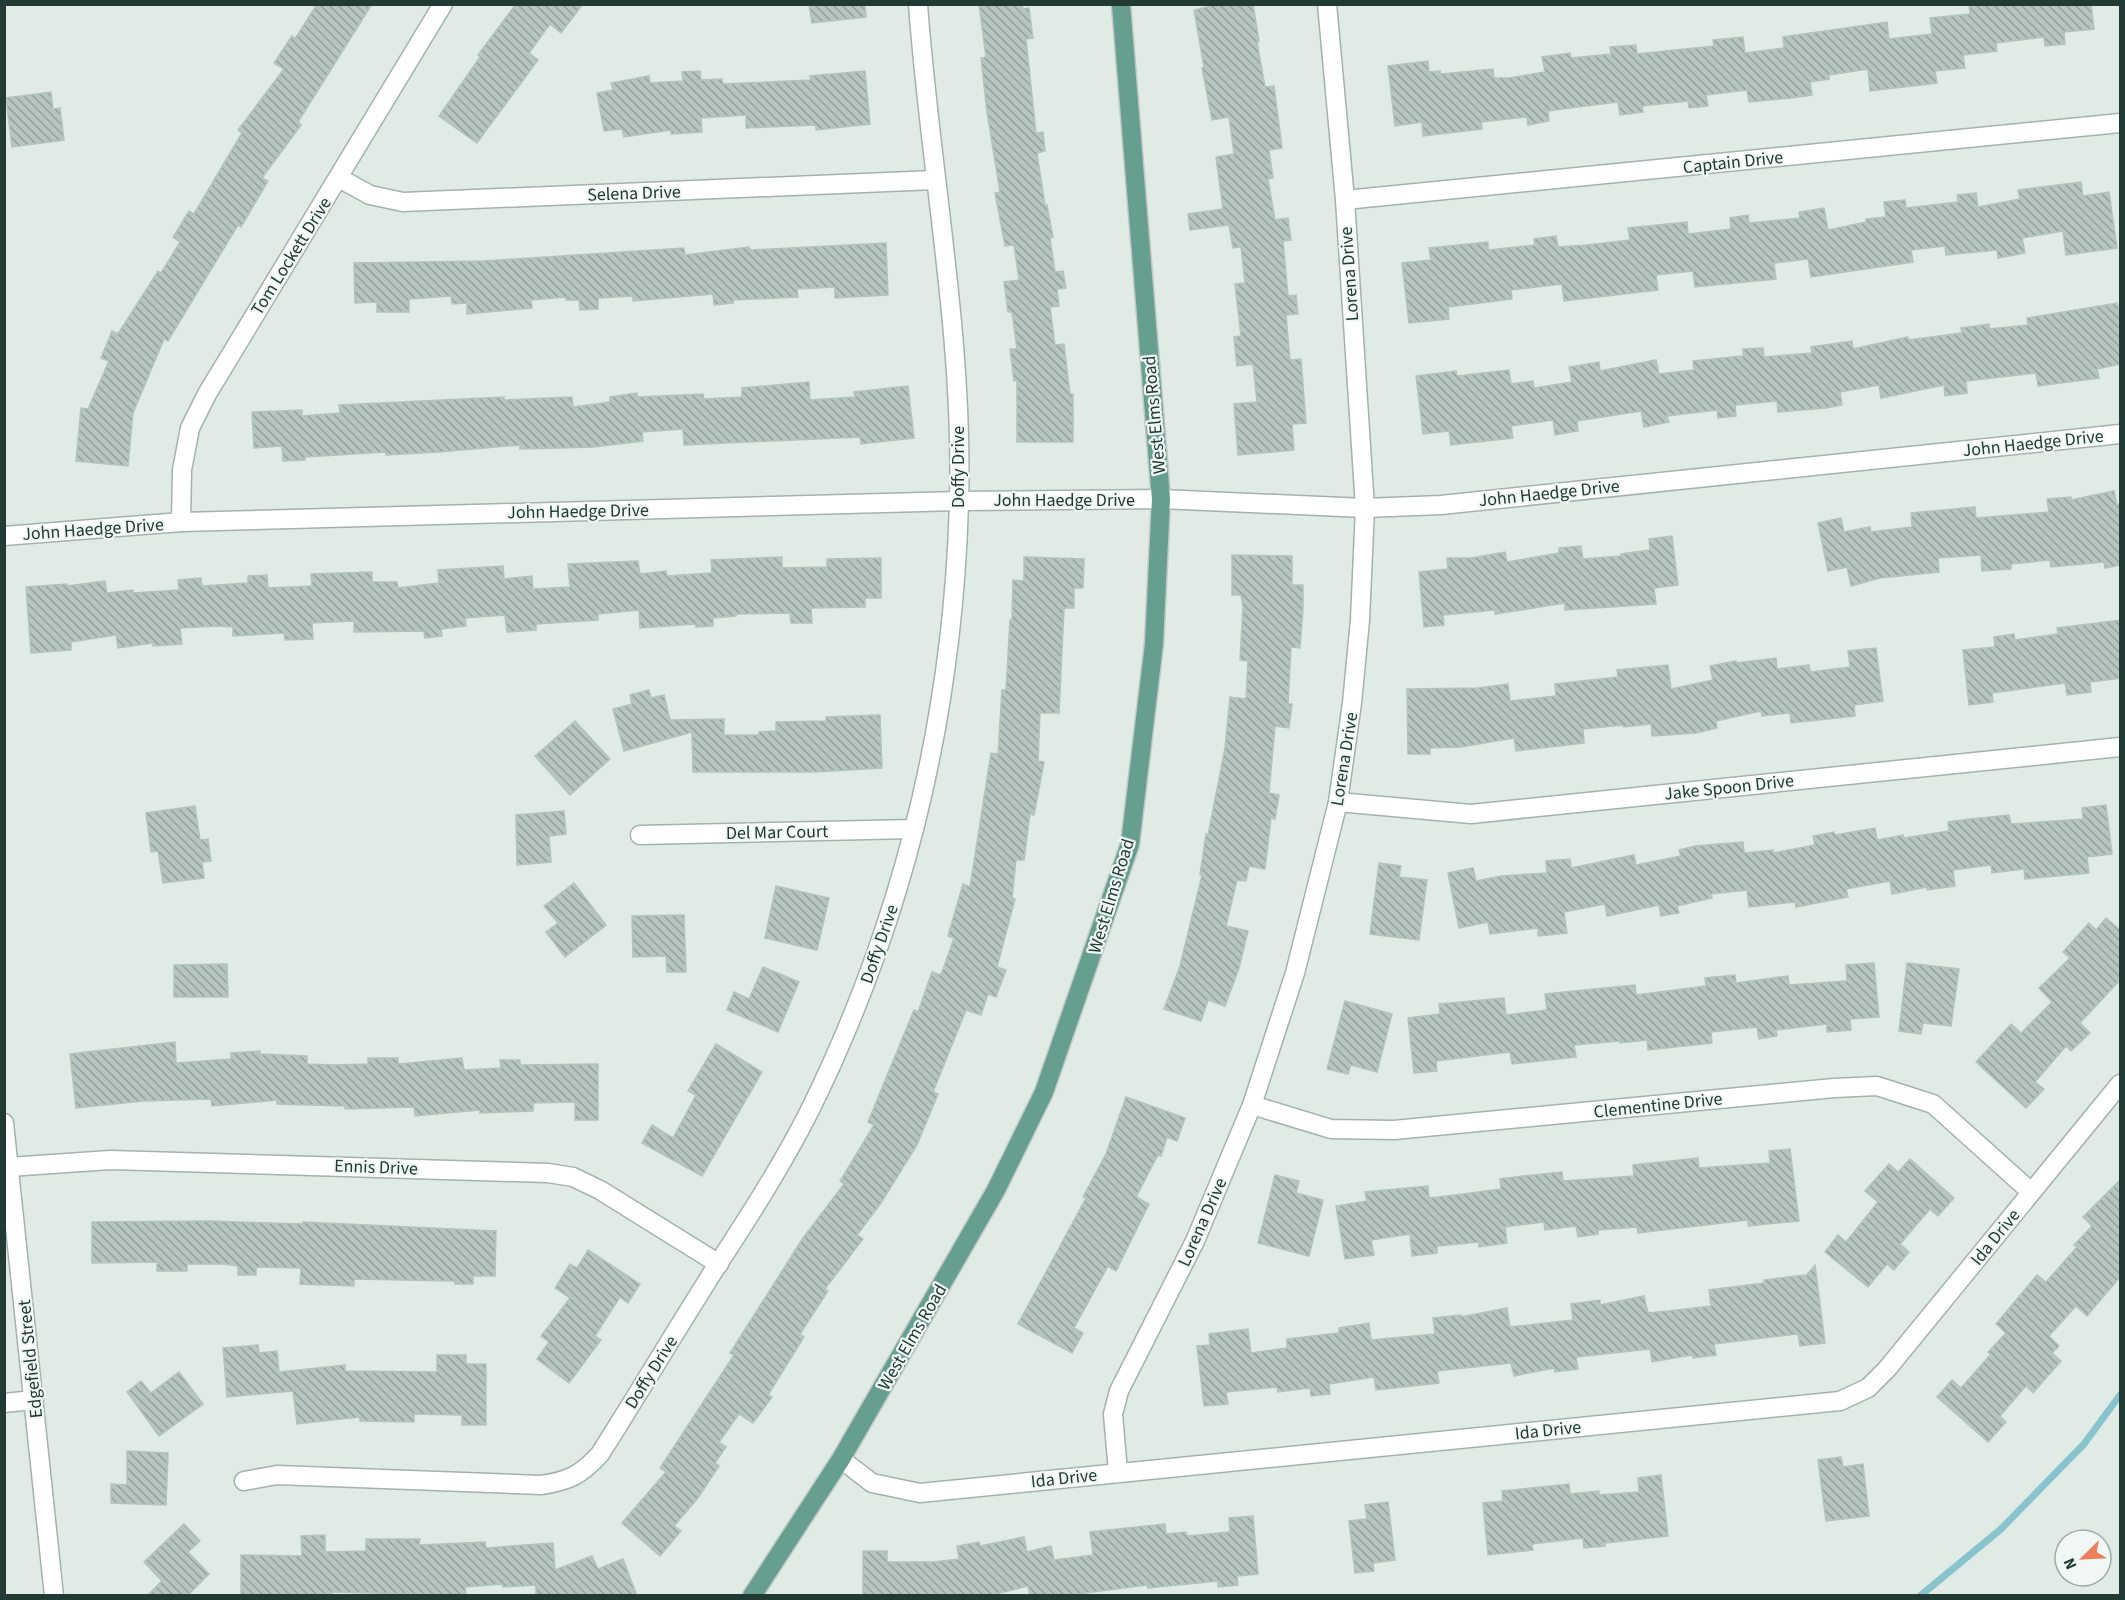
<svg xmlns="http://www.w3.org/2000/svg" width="2125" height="1600" viewBox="0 0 2125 1600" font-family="'Source Sans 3',sans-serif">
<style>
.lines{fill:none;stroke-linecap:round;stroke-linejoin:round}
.stream{stroke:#89c4ce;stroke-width:7}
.building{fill:url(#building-back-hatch);stroke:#b3c4bd;stroke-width:1.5}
.minor-casing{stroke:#a3b2ad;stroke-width:21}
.major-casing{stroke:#c1c8c6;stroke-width:21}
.minor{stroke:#fff;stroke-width:18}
.major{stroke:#669f90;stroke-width:18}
.labels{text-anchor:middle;stroke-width:4.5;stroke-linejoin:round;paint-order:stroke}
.street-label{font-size:18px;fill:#213a34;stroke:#f0f7f4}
</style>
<defs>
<pattern id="building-back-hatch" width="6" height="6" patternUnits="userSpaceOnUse" patternTransform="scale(1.5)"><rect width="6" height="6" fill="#b6c5bf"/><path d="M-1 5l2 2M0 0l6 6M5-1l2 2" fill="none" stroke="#94a19c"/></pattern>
</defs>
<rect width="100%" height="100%" fill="#e0ebe6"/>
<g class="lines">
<!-- stream -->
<path class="stream" d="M1920 1596 2001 1529 2084 1444 2120 1395"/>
</g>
<!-- building -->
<g class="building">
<path d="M317 4H372L298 122 301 125 262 178 268 181 241 227 238 225 168 341 164 339 133 413 128 466 76 461 81 408 88 409 109 361 101 358 112 331 118 334 158 271 161 273 180 242 173 237 189 211 194 214 242 133 238 130 284 69 274 63 292 36 295 39Z"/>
<path d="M516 4H583L561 33 550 24 529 53 538 60 477 143 439 116 480 57 478 55Z"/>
<path d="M809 4H865L866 17 812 23Z"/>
<path d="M979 4H1022L1023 9 1029 8 1033 38 1026 39 1036 133 1043 132 1045 151 1037 153 1045 205H1047L1053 237 1050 238 1055 272 1063 271 1066 288 1057 289 1059 306 1050 307 1055 345 1064 344 1070 394H1073V442H1017V380L1014 381 1010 349H1017L1012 312H1008L1004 282 1019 280 1014 245 1005 246 995 193 1000 192 987 112 981 58 986 57Z"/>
<path d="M1206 4H1253L1259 41 1257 42 1265 87 1274 86 1282 148 1269 150 1273 178 1268 179 1275 220 1288 218 1291 240 1283 241 1288 296 1296 295 1298 314 1286 315 1290 360 1301 359 1306 423 1292 424 1294 450 1238 455 1234 404 1257 402 1253 364 1237 366 1234 337 1241 336 1235 284 1245 283 1241 247 1233 248 1229 225 1190 230 1188 214 1223 209 1216 157 1234 154 1229 117 1212 120 1202 68 1204 67 1194 10 1207 7Z"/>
<path d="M1969 4H2091L2094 29 2064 32 2065 44 2045 46 2044 37 1996 43 1997 51 1963 55 1965 68 1935 71 1937 83 1870 91 1868 69 1829 75V79L1810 82 1812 95 1791 98 1749 102 1747 90 1706 95 1708 106 1689 108 1688 101 1642 106 1643 112 1620 115 1618 102 1577 107 1548 111 1549 121 1528 125 1527 117 1481 122 1482 129 1423 136 1422 122 1395 126 1388 66 1428 61 1429 72 1440 71 1441 74 1493 69 1494 78H1509L1545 72 1542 57 1570 53 1571 58 1611 54 1610 47 1636 45 1637 54 1714 46 1713 40 1743 37 1745 53 1784 48 1783 37 1887 22 1889 39 1932 34 1930 18 1970 14Z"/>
<path d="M700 71 701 80 722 79 723 84 811 80 810 76 865 71 870 124 816 130V125L746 128V115L701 118 702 132 671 134V130L624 137 622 129 604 131 597 93 613 90 611 83 649 76 650 83 683 81 682 72Z"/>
<path d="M51 92 53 109 60 108 64 140 12 147 6 98Z"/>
<path d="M2081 182 2083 196 2109 192 2117 248 2066 255 2063 231 2022 238 2025 253 1998 258 1997 250 1946 255 1945 246 1911 250 1913 262 1811 277 1808 259 1774 263 1776 279 1695 287 1693 271 1656 275 1658 290 1564 301 1562 284 1511 290 1512 299 1448 307 1449 319 1409 323 1402 263 1431 260 1429 248 1488 242V250L1535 245 1534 239 1556 236 1558 247 1587 245 1630 240 1628 228 1687 222 1688 234 1731 229 1730 218 1748 215 1749 223 1800 218 1799 212 1824 208 1828 230 1866 222V219L1886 217 1884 202 1905 200 1906 208 1958 202 1957 195 1976 193 1978 207 2020 199 2018 190Z"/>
<path d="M886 243 888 295 835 298V287L797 289 798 297 733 300V303L714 305 713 294 633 301V296L598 298V309L580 310 579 300H566V297L531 300 532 308 467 314V303L452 304 451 296 409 299V312H377V302L355 303 354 263 484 261 684 248 685 255 749 247 750 250Z"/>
<path d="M2117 303 2121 320V364L2097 369 2099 378 2038 386 2036 373 1966 381 1967 393 1945 396 1944 385 1881 398 1879 385 1840 392 1842 405 1826 408 1778 412 1777 401 1735 405 1736 416 1718 418 1717 410 1667 416 1669 422 1644 427 1641 411 1577 421 1578 431 1555 435 1553 420 1511 426 1513 438 1451 445 1449 431 1423 434 1416 376 1456 371 1457 376 1509 370 1511 384 1533 381 1534 388 1572 382 1569 367 1599 362 1600 371 1656 360 1659 374 1694 370 1693 361 1743 356V349L1763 348 1764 357 1812 353 1811 347 1852 341 1853 349 1908 337V340L1962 333 1961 328 1989 324V329L2028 325 2027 318Z"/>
<path d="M809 382 810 400 855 397 854 392 908 386 914 438 861 444 860 437 684 445 683 429 642 432 643 441 594 447 520 449V445L439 452 386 455V452L305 457V460L283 461 282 446 254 448 252 412 302 410V416L340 413 339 405 504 397V400L572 397 573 407 610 402V397L637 393V397L703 394 704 399 742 397V388Z"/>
<path d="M2114 491 2117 505 2121 504V565L2105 568 2104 562 2051 567 2050 560 2011 564V569L1982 571 1981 555 1938 558 1939 572 1880 578 1851 586 1847 567 1828 571 1818 523 1841 518 1844 532 1870 527 1871 532 1912 527 1911 513 1975 507 1976 518 2049 512 2047 499 2071 497V500Z"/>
<path d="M1672 536 1678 585 1654 588 1656 604 1565 610V603L1495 614V610L1443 615 1444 625 1424 627 1419 572 1448 569 1447 558H1471L1505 552 1507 562 1559 553V548L1581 546 1583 559 1621 556V554L1650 550 1649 539Z"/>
<path d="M1232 555 1292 556V585H1303V608L1300 648 1291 647 1288 704H1292L1289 728 1275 726 1269 793 1279 795 1275 819 1271 818 1265 869 1249 866 1246 881 1237 880 1226 926 1248 931 1239 968 1225 1006 1208 1000 1201 1021 1164 1009 1180 966 1202 875H1200L1206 834 1208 835 1225 748 1230 697 1246 699 1248 661 1240 660 1243 607 1241 595H1232Z"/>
<path d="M782 557V568L827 567V559L881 558V598H865V607L811 608 812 623H791L790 613 736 614V616L713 618V626L696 627V624L640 628 639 610 598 614V620L536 624V630L507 632 505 615 465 618 466 626 441 629 442 636 425 638 424 631 354 632V621L312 623 313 639 285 640 284 633 233 636V627L219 626 180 628 182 644 153 646V643L118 648 116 635 71 642V650L31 653 26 587 67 584V586L105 581 107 593 133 590V593L179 590 178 580 201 578 202 586 248 583V576L267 575 268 588 312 586 311 574 372 572V582H397L398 588 439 583 438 570 503 566 504 579 532 576 533 589 570 587 568 564 638 561 640 574 666 571 667 576 712 573 711 560Z"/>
<path d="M1024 557 1084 559 1083 588H1074V608H1064L1059 713H1040L1038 761 1044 762 1034 815 1030 814 1024 860H1016L1012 898 1015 899 997 967 1006 970 996 997 988 994 981 1015 966 1010 933 1092 938 1094 917 1145 881 1203 857 1235 863 1239 825 1289 828 1291 800 1334 804 1337 768 1395 772 1397 753 1423 739 1414 719 1442 726 1447 715 1463 719 1466 698 1498 674 1526 681 1531 660 1556 622 1523 666 1472 660 1468 734 1355 730 1353 803 1238 844 1184 840 1181 874 1125 868 1122 914 1010 918 1012 932 972 941 975 954 938 948 936 963 884 970 887 991 753 998 754 1002 690H1006L1010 620H1012L1013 580 1024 581Z"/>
<path d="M2121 620V678L2090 682 2091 692 2067 695 2065 683 1992 693 1993 702 1969 705 1963 650 1995 647 1994 637 2014 634 2015 640 2058 634 2057 628Z"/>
<path d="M1876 648 1883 701 1854 705 1855 716 1791 723 1790 713 1762 716 1761 711 1716 721 1717 728 1696 733 1652 736 1651 724 1624 727 1623 725 1583 729 1584 743 1516 751 1514 738 1461 747 1430 748V754H1408L1407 689 1478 688 1508 684 1510 701 1556 696 1555 684 1618 677 1617 670 1668 665 1671 689 1713 680 1710 666 1736 661V663L1776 658 1777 669 1809 665 1810 672 1850 667 1848 651Z"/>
<path d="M649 690 651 698 664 695 670 720 724 719V735H759V732L776 731V722L826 721V717L880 715 882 768 815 772H693L692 732 624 751 613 709 632 704 630 695Z"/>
<path d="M575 721 610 759 570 795 535 756Z"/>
<path d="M2106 805 2112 854 2087 857 2089 873 2025 879 2024 869 1992 873 1991 865 1953 870 1955 886 1927 890V887L1892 894 1890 881 1846 889 1848 897 1796 907 1795 902 1749 907 1747 890 1711 894 1712 898 1677 906 1679 913 1661 916 1659 905 1607 916 1605 904 1564 912 1567 933 1538 936V928L1490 934 1488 922 1459 928 1448 873 1473 868 1476 881 1501 876 1547 873 1546 861 1570 859 1571 868 1634 855 1636 865 1681 856 1679 850 1695 846 1743 842 1744 853 1773 850V853L1815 845 1813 836 1834 832 1835 835 1875 828 1877 840 1903 835 1904 838 1949 831 1948 822 1970 819 2009 815 2011 824 2083 819 2082 808Z"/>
<path d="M195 806 200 840 208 839 211 861 202 862 204 878 163 883 158 851 151 852 146 813Z"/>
<path d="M564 811 566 834 549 836 551 862 517 865 516 815Z"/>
<path d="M1379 863 1401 866 1399 877 1427 880 1419 940 1370 934Z"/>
<path d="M574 883 606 925 565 957 546 932 558 923 544 906Z"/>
<path d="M776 886 829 898 817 950 765 938Z"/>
<path d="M684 915 686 972H667L666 956 633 957 632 916Z"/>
<path d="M2106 918 2121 931V979L2080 1023 2090 1033 2071 1051 2066 1046 2035 1082 2044 1089 2026 1108 1976 1062 2011 1024 2021 1033 2052 1002 2039 988 2070 958 2063 952 2089 923 2096 930Z"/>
<path d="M1874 963 1879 1017 1850 1019 1851 1030 1827 1032V1024L1776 1030 1777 1036 1759 1039 1757 1027 1711 1032 1712 1043 1648 1050 1647 1040 1620 1043V1041L1574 1045 1576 1057 1512 1064 1510 1052 1436 1061 1437 1071 1414 1073 1408 1018 1440 1014 1439 1004 1504 998 1506 1015 1547 1010 1545 994 1635 985 1636 995 1706 986 1705 978 1735 975 1736 983 1788 976 1789 985 1847 981 1846 965Z"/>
<path d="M1907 963 1959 969 1951 1026 1923 1023 1921 1034 1899 1031Z"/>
<path d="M227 964 228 997H174V965Z"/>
<path d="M763 967 799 982 778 1032 727 1010 734 992 749 999Z"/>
<path d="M1345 1001 1392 1014 1377 1072 1351 1065 1348 1074 1327 1069Z"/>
<path d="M175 1042 176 1063 231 1059V1053L260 1051V1054L307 1056V1064L334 1065 368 1064V1058H398V1064L462 1058 464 1070 501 1068 500 1060H520V1065L598 1064V1120H575V1102L533 1103V1111L480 1113V1110L415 1116 414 1107 345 1109V1106L277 1104V1100L212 1106 211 1099 143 1101 76 1108 70 1054Z"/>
<path d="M716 1044 762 1072 702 1176 642 1143 652 1125 673 1138 696 1095 688 1091Z"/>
<path d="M1126 1097 1185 1118 1177 1141 1167 1137 1161 1156 1158 1155 1136 1197 1149 1204 1116 1271 1108 1266 1074 1328 1083 1333 1072 1353 1018 1324 1086 1198 1083 1197 1106 1154Z"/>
<path d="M1790 1149 1799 1221 1748 1226V1220L1638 1233 1637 1227 1598 1230V1234L1578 1237 1576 1226 1545 1230 1544 1222 1505 1227 1507 1243 1479 1247V1242L1437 1246V1253L1412 1256 1410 1234 1371 1240 1374 1255 1345 1259 1336 1206 1367 1201 1365 1192 1428 1186 1429 1198 1456 1195 1501 1189 1500 1179 1523 1176 1562 1172 1563 1181 1634 1176 1633 1165 1698 1158 1699 1168 1770 1163 1769 1151Z"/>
<path d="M1910 1159 1954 1198 1938 1216 1930 1209 1900 1244 1909 1252 1894 1270 1887 1264 1868 1287 1825 1252 1838 1235 1846 1242 1878 1202 1865 1191 1889 1164 1898 1172Z"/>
<path d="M1275 1175 1299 1181 1296 1193 1323 1200 1309 1256 1258 1243Z"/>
<path d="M2121 1179V1276L2087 1316 2076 1306 2049 1336 2059 1346 2052 1353 2061 1361 2033 1393 2026 1386 2000 1416 2006 1422 1988 1442 1937 1397 1952 1380 1961 1388 1991 1354 1988 1352 2006 1333 1996 1324 2037 1275 2046 1282 2077 1247 2074 1245 2092 1226 2083 1217Z"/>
<path d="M209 1221 303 1224V1222L496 1231 495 1276H473V1284H455V1281L354 1279V1286L300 1284 301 1268 256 1267V1275H238V1266L224 1264H187V1271H157V1262L92 1263V1222Z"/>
<path d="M588 1250 640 1284 628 1303 620 1297 595 1336 601 1340 569 1383 537 1359 549 1342 541 1336 570 1298 555 1288 570 1264 577 1268Z"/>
<path d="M1815 1265 1825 1343 1800 1346 1798 1334 1771 1337 1714 1344 1716 1355 1693 1358 1692 1355 1652 1362 1650 1349 1576 1357 1578 1369 1555 1372 1554 1368 1514 1376 1511 1363 1437 1371 1439 1383 1376 1390 1374 1377 1329 1384 1330 1394 1311 1396 1310 1388 1278 1392 1277 1387 1226 1392 1228 1404 1204 1406 1197 1346 1210 1345 1209 1334 1248 1329 1251 1353 1287 1348V1339L1339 1333V1328L1369 1323 1371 1340 1435 1334 1433 1318 1461 1315V1317L1507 1308 1510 1327 1573 1320 1571 1304 1600 1300V1305L1644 1296 1648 1313 1668 1311 1711 1306 1709 1290 1764 1283V1280L1805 1275V1277Z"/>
<path d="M258 1345 259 1353 277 1351 279 1372 345 1365V1371L437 1372V1355H466V1364H486V1425H462V1415L414 1414V1422L360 1421V1417L297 1424 293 1391 227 1397 223 1348Z"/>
<path d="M179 1372 203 1404 159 1436 127 1392 141 1381 151 1393Z"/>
<path d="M127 1451 168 1453 166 1505 111 1503V1484L127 1485Z"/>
<path d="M1841 1457 1843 1467 1863 1464 1869 1516 1826 1521 1818 1460Z"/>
<path d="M1661 1475 1668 1536 1605 1543V1546L1584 1548 1583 1538 1532 1544 1533 1550 1488 1555 1483 1503 1503 1501 1502 1491 1569 1484 1570 1494 1599 1491V1495L1639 1492 1638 1478Z"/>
<path d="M1388 1502 1395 1560 1373 1563 1374 1571 1355 1573 1349 1521 1367 1519 1365 1505Z"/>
<path d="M1253 1516 1258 1574 1237 1576 1238 1585 1218 1587V1581L1148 1588 1147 1585 1062 1596H1030L1028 1586 988 1596H863V1551H887V1562H934L959 1559 957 1546 979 1542 980 1546 1024 1537 1027 1552 1051 1546 1054 1560 1093 1555 1090 1532 1165 1524 1166 1534 1186 1532 1187 1536 1230 1532 1229 1518Z"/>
<path d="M184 1524 200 1541 188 1552 209 1574 187 1596H147L162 1581 144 1562Z"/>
<path d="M325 1535V1552L366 1551V1539H420L419 1545 485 1542 486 1548 553 1543 555 1570 592 1556 598 1569 623 1559 637 1596H536V1585L503 1587V1584L465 1587 466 1594 448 1595 332 1592V1594L241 1596V1555L302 1556 301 1536Z"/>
</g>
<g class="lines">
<defs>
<g id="minor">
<path d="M339 178 370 195 403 202 935 180"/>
<path d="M1345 200 2120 123"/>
<path d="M181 522 182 470 190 428 207 394 443 4"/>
<path d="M4 536 181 522 959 501 1161 499 1365 508 1441 505 2120 434"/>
<path d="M1338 802 1471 814 2120 747"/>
<path d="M640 835 914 829"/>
<path d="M1252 1105 1331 1129 1394 1130 1834 1088 1877 1086 1933 1104 2031 1192"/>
<path d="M4 1123 54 1596"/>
<path d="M9 1167 110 1160 548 1173 573 1177 600 1190 719 1264"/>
<path d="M4 1403 34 1400"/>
<path d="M841 1459 872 1483 920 1493 1840 1401 1868 1388 1887 1369 2120 1084"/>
<path d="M1118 1472 1113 1414 1119 1391 1195 1241 1252 1105 1295 973 1338 802 1352 703 1360 620 1365 508 1345 200 1327 4"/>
<path d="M244 1481 277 1475 541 1485C569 1481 581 1475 600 1454 640 1391 678 1327 718 1264 750 1215 782 1165 809 1112 904 920 953 717 959 503 964 337 930 170 918 4"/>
</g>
<path id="major" d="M752 1596 841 1459 996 1190 1044 1092 1130 844 1154 644 1161 499 1121 4"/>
</defs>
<!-- minor casing -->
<use href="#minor" class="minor-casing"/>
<!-- major casing -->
<use href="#major" class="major-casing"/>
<!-- minor -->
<use href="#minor" class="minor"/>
<!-- major -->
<use href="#major" class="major"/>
</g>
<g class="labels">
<!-- street labels -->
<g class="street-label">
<text transform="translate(1733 162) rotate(-6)" y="6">Captain Drive</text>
<text transform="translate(634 193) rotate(-2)" y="6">Selena Drive</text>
<text transform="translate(291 256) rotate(-58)" y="6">Tom Lockett Drive</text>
<text transform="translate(1349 274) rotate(-94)" y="6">Lorena Drive</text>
<text transform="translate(1154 415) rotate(-95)" y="6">West Elms Road</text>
<text transform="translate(2033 443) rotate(-6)" y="6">John Haedge Drive</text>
<text transform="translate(958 467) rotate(-90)" y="6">Doffy Drive</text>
<text transform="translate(1549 493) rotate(-6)" y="6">John Haedge Drive</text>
<text x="1064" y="506">John Haedge Drive</text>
<text transform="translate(578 511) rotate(-1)" y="6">John Haedge Drive</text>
<text transform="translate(93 529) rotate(-4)" y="6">John Haedge Drive</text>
<text transform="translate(1344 759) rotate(-81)" y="6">Lorena Drive</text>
<text transform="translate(1729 787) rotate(-6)" y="6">Jake Spoon Drive</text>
<text transform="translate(777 832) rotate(-1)" y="6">Del Mar Court</text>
<text transform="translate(1111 896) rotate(-73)" y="6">West Elms Road</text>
<text transform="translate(879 944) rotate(-71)" y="6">Doffy Drive</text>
<text transform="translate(1658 1105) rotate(-6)" y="6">Clementine Drive</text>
<text transform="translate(376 1167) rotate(2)" y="6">Ennis Drive</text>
<text transform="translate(1202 1222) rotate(-66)" y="6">Lorena Drive</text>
<text transform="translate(1995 1237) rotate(-51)" y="6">Ida Drive</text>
<text transform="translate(912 1337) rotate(-60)" y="6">West Elms Road</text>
<text transform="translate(30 1359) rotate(-96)" y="6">Edgefield Street</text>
<text transform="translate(651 1372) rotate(-58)" y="6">Doffy Drive</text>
<text transform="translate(1548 1430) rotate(-6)" y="6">Ida Drive</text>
<text transform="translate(1064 1478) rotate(-6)" y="6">Ida Drive</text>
</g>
</g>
<!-- border -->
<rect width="2125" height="1600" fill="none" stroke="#213a34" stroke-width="12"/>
<!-- north arrow -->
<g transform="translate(2083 1558) rotate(246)"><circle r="28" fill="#f0f7f4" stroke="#9daba7" stroke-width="1.5"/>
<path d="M0-4.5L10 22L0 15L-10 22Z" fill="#ed7f5b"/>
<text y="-9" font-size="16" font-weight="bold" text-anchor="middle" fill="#213a34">N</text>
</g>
</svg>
